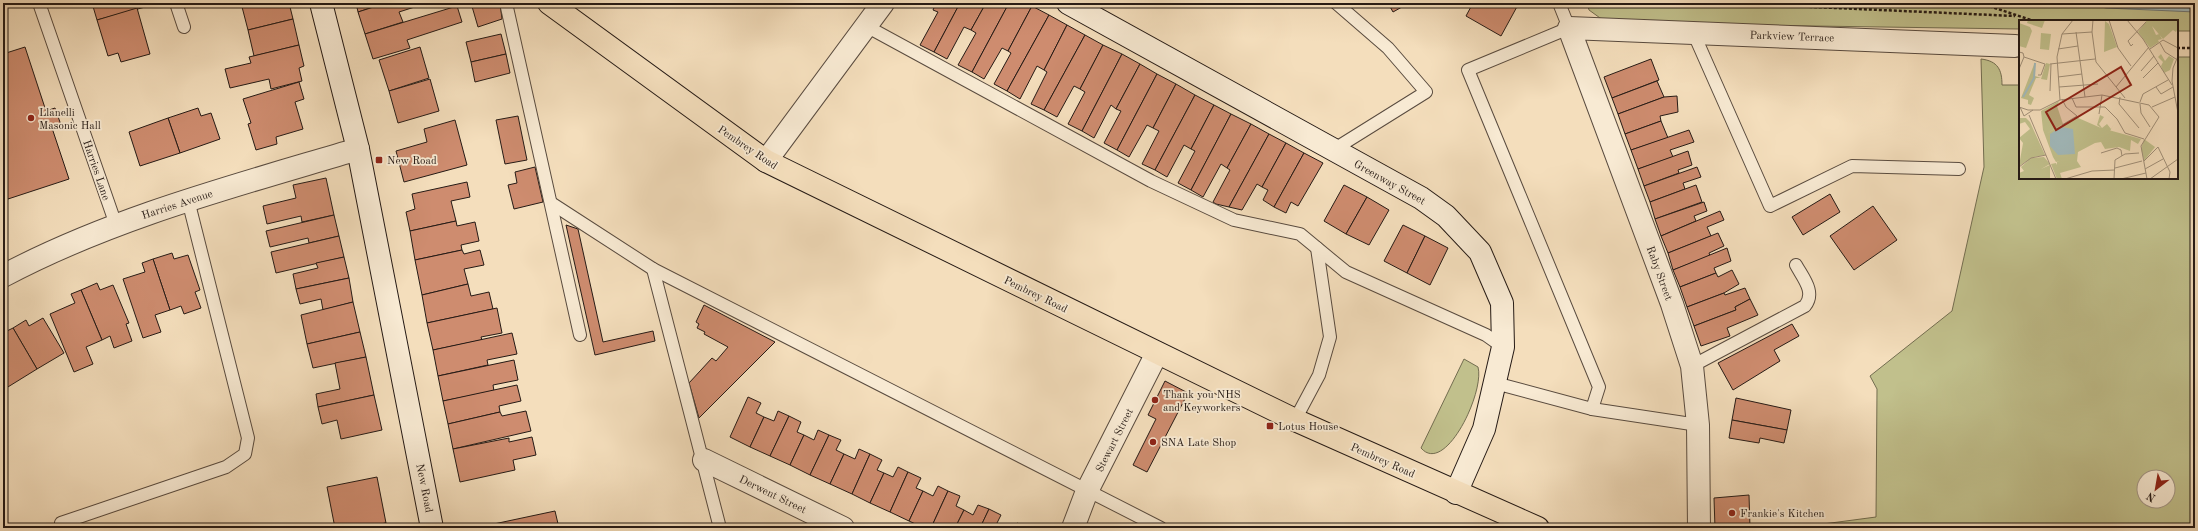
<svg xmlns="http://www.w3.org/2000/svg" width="2198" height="531" viewBox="0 0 2198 531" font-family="'Old Standard TT',serif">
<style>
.green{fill:#c1c08c;stroke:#736d50;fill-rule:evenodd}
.water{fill:#a1b9bb;stroke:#6f7979}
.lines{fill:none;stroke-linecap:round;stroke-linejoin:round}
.shore{stroke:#636a68;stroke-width:1}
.building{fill:#ce8c6f;stroke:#251a15}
.service-casing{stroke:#594b3f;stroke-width:14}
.minor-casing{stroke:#594b3f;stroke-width:24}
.secondary-casing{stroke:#251a15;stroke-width:24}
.primary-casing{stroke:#251a15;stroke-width:24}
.path{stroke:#251a15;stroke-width:2.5;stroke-dasharray:3 2;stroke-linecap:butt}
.service{stroke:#f8ead3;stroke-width:12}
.minor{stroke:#f8ead3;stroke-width:22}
.secondary{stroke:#f8ead3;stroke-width:22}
.primary{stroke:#f4debc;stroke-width:22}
.poi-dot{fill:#8f2418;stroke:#f8ead3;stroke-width:1.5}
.labels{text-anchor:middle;stroke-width:3.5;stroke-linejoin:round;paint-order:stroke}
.street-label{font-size:11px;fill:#251a15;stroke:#f8ead3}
.poi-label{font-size:11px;fill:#251a15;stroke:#f8ead3;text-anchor:start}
.inset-river{fill:none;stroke:#a1b9bb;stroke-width:2}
.inset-road{fill:none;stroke:#a19079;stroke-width:1}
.view{fill:#8f2418;fill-opacity:0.15;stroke:#8f2418;stroke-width:2}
.inset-edge{fill:none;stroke:#251a15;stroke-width:2}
</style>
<rect width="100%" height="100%" fill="#f4debc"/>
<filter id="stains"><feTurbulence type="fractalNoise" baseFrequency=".005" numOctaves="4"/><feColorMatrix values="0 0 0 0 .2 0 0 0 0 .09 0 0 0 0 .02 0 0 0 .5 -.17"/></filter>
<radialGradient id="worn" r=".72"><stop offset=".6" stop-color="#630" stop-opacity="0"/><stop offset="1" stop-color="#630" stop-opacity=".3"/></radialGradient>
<!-- green -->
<g class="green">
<path d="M1587 3H2195V31H2177V21H2020V29L1607 23 1589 10Z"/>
<path d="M2177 57H2195V528H1793L1876 517 1877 389 1870 376 1952 311 1984 167 1981 59C1998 61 2002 70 2002 85H2020V178H2177ZM2144 477H2168V501H2144Z"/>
<path d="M1464 359 1478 367C1485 392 1445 476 1421 448Z"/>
</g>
<!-- water -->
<path class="water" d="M2085 3H2195V12L2106 8Z"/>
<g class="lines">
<!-- shore -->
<path class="shore" d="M2102 3 2195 8"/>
</g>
<!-- building -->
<g class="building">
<path d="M92 3H160L97 20Z"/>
<path d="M241 3H289L293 19 248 30Z"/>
<path d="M356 3H386L358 12Z"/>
<path d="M386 3 424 4 399 12 403 22 365 34 358 12Z"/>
<path d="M471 3H500L502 19 478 27Z"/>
<path d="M936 3H960L934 52 920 45 938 12 933 10Z"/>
<path d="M960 3H986L971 30 964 27 947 59 934 52Z"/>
<path d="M986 3H1009L972 72 958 65 976 33 971 30Z"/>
<path d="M1009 3H1027L1032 6 1008 51 1002 48 984 79 972 72Z"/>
<path d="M1388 3H1409L1393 12Z"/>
<path d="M1473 3H1519L1501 36 1466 16Z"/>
<path d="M457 6 462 22 407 40 410 48 373 59 365 34Z"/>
<path d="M1032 6 1049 15 1007 91 994 84 1011 53 1008 51Z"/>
<path d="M137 8 150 54 121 62 118 53 108 56 97 20Z"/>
<path d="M1049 15 1067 25 1044 70 1037 66 1020 99 1007 91Z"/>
<path d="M293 19 299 45 254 56 248 30Z"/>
<path d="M1067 25 1085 35 1044 110 1031 104 1047 72 1044 70Z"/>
<path d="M501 34 506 54 471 62 466 42Z"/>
<path d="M1085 35 1103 45 1080 89 1074 86 1057 117 1044 110Z"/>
<path d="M299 45 304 66 299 68 302 81 271 89 269 79 230 88 225 69 251 63 249 57Z"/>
<path d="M1103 45 1122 54 1082 131 1068 124 1085 92 1080 89Z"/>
<path d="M25 47 46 111 55 108 61 125 52 128 69 179 8 199 3 185V54Z"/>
<path d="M420 47 429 78 389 91 379 60Z"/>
<path d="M506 54 510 73 475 82 471 62Z"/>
<path d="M1122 54 1140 64 1116 109 1111 105 1094 138 1082 131Z"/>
<path d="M1651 59 1659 80 1612 98 1604 77Z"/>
<path d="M1140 64 1157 74 1117 150 1104 143 1121 111 1116 109Z"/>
<path d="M1157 74 1176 84 1153 128 1147 125 1129 157 1117 150Z"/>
<path d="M430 79 439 111 398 123 389 91Z"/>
<path d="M1657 81 1664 97 1618 114 1612 98Z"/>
<path d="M299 82 304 99 295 102 303 129 276 137 277 144 256 150 248 124 251 123 243 99Z"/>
<path d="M1176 84 1195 95 1155 170 1142 164 1159 131 1153 128Z"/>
<path d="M1195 95 1214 105 1191 149 1184 145 1167 177 1155 170Z"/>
<path d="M1677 96 1678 112 1660 116 1661 121 1625 134 1618 114 1664 97Z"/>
<path d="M1214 105 1231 114 1191 190 1178 183 1195 151 1191 149Z"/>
<path d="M198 108 201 116 211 113 220 139 180 153 168 118Z"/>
<path d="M1231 114 1251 124 1227 168 1221 164 1203 197 1191 190Z"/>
<path d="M518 116 527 160 505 164 496 120Z"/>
<path d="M168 118 180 153 140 166 129 132Z"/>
<path d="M455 120 467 165 404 182 396 151 427 142 424 129Z"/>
<path d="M1661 121 1668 138 1631 150 1625 134Z"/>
<path d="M1251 124 1269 134 1229 207 1216 204 1213 202 1230 170 1227 168Z"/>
<path d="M1689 130 1694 142 1670 150 1673 157 1638 169 1631 150Z"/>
<path d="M1269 134 1286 143 1262 187 1257 184 1242 210 1229 207Z"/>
<path d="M1286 143 1304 153 1274 207 1263 200 1268 190 1262 187Z"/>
<path d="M1688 151 1692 165 1678 170 1679 173 1644 186 1638 169Z"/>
<path d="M1304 153 1323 163 1298 206 1291 202 1286 213 1274 207Z"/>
<path d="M535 167 543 202 514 209 508 185 517 183 515 172Z"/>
<path d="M1697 167 1701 177 1683 183 1685 189 1650 202 1644 186Z"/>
<path d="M326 178 334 215 302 222 301 216 267 224 263 206 296 198 293 185Z"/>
<path d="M467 182 470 197 451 201 456 221 410 231 406 212 415 209 412 194Z"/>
<path d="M1344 185 1367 197 1346 234 1324 221Z"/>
<path d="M1696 185 1702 202 1655 219 1650 202Z"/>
<path d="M1830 194 1840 212 1803 235 1792 217Z"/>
<path d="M1367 197 1389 210 1369 245 1346 234Z"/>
<path d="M1704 202 1707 211 1694 216 1696 221 1661 236 1655 219Z"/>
<path d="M1873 206 1897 240 1854 270 1830 236Z"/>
<path d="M1720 211 1724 220 1707 227 1711 236 1668 253 1661 236Z"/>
<path d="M334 215 339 236 309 243 308 238 270 247 266 231Z"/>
<path d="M456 221 457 226 475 222 479 241 461 245 462 250 415 260 410 231Z"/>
<path d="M566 225 578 229 603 342 653 331 655 341 595 355Z"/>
<path d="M1403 225 1425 236 1407 273 1384 261Z"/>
<path d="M1718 233 1724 246 1709 253 1710 256 1673 270 1668 253Z"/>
<path d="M339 236 344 257 276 273 271 252Z"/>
<path d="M1425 236 1448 248 1430 285 1407 273Z"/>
<path d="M1727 248 1731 261 1714 268 1716 273 1680 287 1673 270Z"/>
<path d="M462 250 464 254 480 250 484 265 464 269 468 284 422 295 415 260Z"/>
<path d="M172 253 174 259 188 255 200 290 195 292 201 308 184 314 181 306 170 310 153 259Z"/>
<path d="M344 257 349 278 296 289 293 274 318 268 316 263Z"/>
<path d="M153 259 170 310 155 315 161 332 143 338 123 279 145 272 142 263Z"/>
<path d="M1732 270 1739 284 1724 293 1687 307 1680 287 1716 273 1718 277Z"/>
<path d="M349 278 353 302 323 310 321 299 300 304 296 289Z"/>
<path d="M97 283 100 290 113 285 129 323 126 324 132 341 114 348 110 336 102 340 81 290Z"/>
<path d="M468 284 471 296 489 292 493 309 427 323 422 295Z"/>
<path d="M1745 288 1750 299 1735 307 1736 310 1694 326 1687 307 1724 293 1725 295Z"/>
<path d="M81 290 102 340 86 347 93 364 74 372 50 314 75 303 71 294Z"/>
<path d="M1750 299 1758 315 1727 328 1730 336 1701 346 1694 326 1736 310 1735 307Z"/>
<path d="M353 302 360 332 307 344 301 315Z"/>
<path d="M704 305 775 342 699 418 689 383 712 358 716 361 728 347 704 334 705 332 697 328 699 324 696 322Z"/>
<path d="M497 308 502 333 481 337 482 340 433 350 427 323Z"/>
<path d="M43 318 64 353 37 369 13 328 26 320 29 326Z"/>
<path d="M1792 324 1799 336 1774 350 1780 361 1733 390 1718 363Z"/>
<path d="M13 328 37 369 3 390V342L7 340 3 333Z"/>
<path d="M360 332 366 357 313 368 307 344Z"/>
<path d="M512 333 517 354 487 360 488 365 438 376 433 350Z"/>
<path d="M366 357 374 395 318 407 316 394 340 389 335 363Z"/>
<path d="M514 360 518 380 493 385 494 391 443 401 438 376Z"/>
<path d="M1165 381 1188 393 1147 472 1133 465 1156 419 1148 415Z"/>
<path d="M517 385 521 401 499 406 500 412 448 424 443 401Z"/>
<path d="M374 395 382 430 341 439 337 420 322 424 318 407Z"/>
<path d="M748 397 761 403 756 413 764 417 750 447 730 437Z"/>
<path d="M1736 398 1791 410 1787 430 1732 420Z"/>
<path d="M526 411 531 431 453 449 448 424 500 412 502 416Z"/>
<path d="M778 411 789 416 770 456 750 447 764 417 774 421Z"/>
<path d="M789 416 801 422 797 432 804 435 790 465 770 456Z"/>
<path d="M1732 420 1787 430 1784 443 1760 438 1759 443 1729 438Z"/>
<path d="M818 430 829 435 810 475 790 465 804 435 814 440Z"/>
<path d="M829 435 841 440 836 450 844 454 830 484 810 475Z"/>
<path d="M532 437 536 455 513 460 515 470 460 482 453 449 509 438V442Z"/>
<path d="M859 449 870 454 852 494 830 484 844 454 855 459Z"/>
<path d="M870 454 882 460 877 470 884 473 870 503 852 494Z"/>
<path d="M898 467 908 472 890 512 870 503 884 473 893 477Z"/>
<path d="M908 472 921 478 916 488 923 491 909 521 890 512Z"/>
<path d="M377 477 386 523 358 528H335L327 487Z"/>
<path d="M938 486 948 491 931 528H924L909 521 923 491 933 496Z"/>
<path d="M948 491 960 496 956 506 964 510 955 528H931Z"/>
<path d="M1749 495 1750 528H1715L1714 498Z"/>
<path d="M978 505 989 509 980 528H955L964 510 973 515Z"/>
<path d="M989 509 1001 515 996 525 1002 528H980Z"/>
<path d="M555 511 559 528H475Z"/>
<path d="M386 523 387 528H358Z"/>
<path d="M1017 523 1028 528H1015Z"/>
</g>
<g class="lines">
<defs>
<g id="service">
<path d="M39 3 116 225"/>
<path d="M176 3 184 27"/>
<path d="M506 3 580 335"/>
<path d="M1559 3 1569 28 1468 70 1599 387 1592 409"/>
<path d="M866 26 1151 181 1234 220 1300 234 1346 272 1486 335 1503 347"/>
<path d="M1693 32 1770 206 1852 166 1959 169"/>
<path d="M1333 150 1426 92 1388 48 1336 3"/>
<path d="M551 203 653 269 1161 528"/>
<path d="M653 269 720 528"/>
<path d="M1692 366 1805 306C1816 292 1803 278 1796 265"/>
<path d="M1495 383 1592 409 1698 425"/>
<path d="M1295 420 1319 375 1330 337 1317 248"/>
<path d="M61 523 226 467 245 454 248 438 188 200"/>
</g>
<g id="minor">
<path d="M766 161 883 3"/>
<path d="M3 276C114 217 238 185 358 149"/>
<path d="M704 460 843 528"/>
<path d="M1073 528 1087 491 1157 353"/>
<path d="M1699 528 1698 425 1692 366 1672 304 1569 28 2015 46"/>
</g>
<g id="secondary">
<path d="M321 3 358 149 432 528"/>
<path d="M1068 3 1421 198 1446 216 1480 252 1502 303 1503 347 1484 429 1456 493"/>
</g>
<path id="primary" d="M549 3 766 161 1295 420 1538 528"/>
</defs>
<!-- service casing -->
<use href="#service" class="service-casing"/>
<!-- minor casing -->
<use href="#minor" class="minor-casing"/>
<!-- secondary casing -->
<use href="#secondary" class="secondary-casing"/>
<!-- primary casing -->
<use href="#primary" class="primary-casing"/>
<!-- path -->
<g class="path">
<path d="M1724 3 2015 16"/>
<path d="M1887 3 1891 8"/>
<path d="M1980 3 2034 21"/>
<path d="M2177 48H2195"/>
</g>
<!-- service -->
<use href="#service" class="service"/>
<!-- minor -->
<use href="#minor" class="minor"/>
<!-- secondary -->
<use href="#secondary" class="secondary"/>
<!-- primary -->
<use href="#primary" class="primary"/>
</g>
<!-- markers -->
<g class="poi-dot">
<circle cx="31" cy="118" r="4"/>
<rect x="375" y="156" width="8" height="8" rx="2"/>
<circle cx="1155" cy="400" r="4"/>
<rect x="1266" y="422" width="8" height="8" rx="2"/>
<circle cx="1153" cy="442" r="4"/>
<circle cx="1732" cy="513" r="4"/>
</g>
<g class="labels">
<!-- street labels -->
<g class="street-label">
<text transform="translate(1792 36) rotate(2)" y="4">Parkview Terrace</text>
<text transform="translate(748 147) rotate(34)" y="4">Pembrey Road</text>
<text transform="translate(97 170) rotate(71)" y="4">Harries Lane</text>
<text transform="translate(1390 182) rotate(29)" y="4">Greenway Street</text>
<text transform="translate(177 204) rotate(-18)" y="4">Harries Avenue</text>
<text transform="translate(1660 273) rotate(70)" y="4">Raby Street</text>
<text transform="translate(1036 294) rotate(26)" y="4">Pembrey Road</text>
<text transform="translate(1114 440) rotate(-63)" y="4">Stewart Street</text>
<text transform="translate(1383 460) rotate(24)" y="4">Pembrey Road</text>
<text transform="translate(425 488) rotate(79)" y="4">New Road</text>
<text transform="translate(773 494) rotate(26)" y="4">Derwent Street</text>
</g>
<!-- poi labels -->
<g class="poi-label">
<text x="39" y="116">Llanelli<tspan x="39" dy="13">Masonic Hall</tspan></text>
<text x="387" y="164">New Road</text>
<text x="1163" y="398">Thank you NHS<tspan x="1163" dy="13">and Keyworkers</tspan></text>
<text x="1278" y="430">Lotus House</text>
<text x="1161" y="446">SNA Late Shop</text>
<text x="1740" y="517">Frankie's Kitchen</text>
</g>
</g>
<!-- overview -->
<g transform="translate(2019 20)">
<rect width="159" height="159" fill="#f4debc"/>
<path d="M9 0H26L23 8 8 3ZM128 0H159V8L157 12 154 10 144 19 133 6 137 15 140 14 143 19 139 20 140 22 131 28 119 12ZM86 1 90 4 98 27 85 32ZM0 3 11 7 13 11 7 28 0 26ZM22 13 32 14 30 30 21 29ZM142 34 146 41 150 36 155 39 151 50 145 53 142 46 144 42 139 37ZM16 42V56L22 58H17L10 75 15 78 12 85 9 84V80L2 78ZM27 43 31 44 28 60 22 59ZM40 81 38 86 44 104 27 114 57 97 82 108 78 105 81 95 85 97 80 104 83 108 88 104 92 109 95 104 91 111 86 109 122 119 119 124 112 120 111 131 100 127 86 129 82 122 76 123 59 132 58 141 62 147 41 153 43 159H38L32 144 37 143 38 145V142L41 141 45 143 41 141 37 142 34 137 24 110 22 91ZM0 98H7L11 102 26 135 15 137 0 146 4 123 0 118 3 121 0 118 11 109 6 102 0 104ZM125 119 136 127 125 141 122 129ZM25 137 31 144 22 149 31 145V159H0V153L5 151 2 147 12 138Z" fill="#c1c08c"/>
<path d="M42 107 54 109 56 134 39 135 31 126V114Z" fill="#a1b9bb"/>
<path class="inset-river" d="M4 77 15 58 16 43"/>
<path class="inset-road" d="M74 0 73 12 77 42 106 78M90 0 99 28 112 46M108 0 124 19 153 65M57 12 66 77M43 14 73 12M141 23 146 32 157 39M114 24 112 26 109 21 127 2M39 29 59 26M131 29 144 20 159 28M0 32 4 33 5 37 0 49M159 36 154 48 153 61 159 93M5 37 26 44 22 55H19M31 44 76 39M122 51 135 36M39 57 63 54M124 58 139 43M40 67 79 64M97 67 130 27M137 67 142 74 154 67M31 71 32 44M101 77 100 84 120 108M53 78 57 87H86L98 99 106 113 125 119M41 80 38 37 43 14 54 0M121 82 124 74 149 60M121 84 122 93 131 107M0 87 9 90H21L41 80 83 75 130 85 140 97 122 126 128 159M1 87 5 96 14 90M133 87 156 77M80 94 83 75M10 95 37 159M43 105 58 96 47 87 43 79M82 133 98 128 102 130 103 136M125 141 139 127 151 152 150 159M0 147 12 138 27 135M96 148 123 141M126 149 144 139M46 159 73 151 96 150M95 159 96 140 106 134 120 133M102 159 127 153M131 159 159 139"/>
<path class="view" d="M102 47 112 65 37 110 27 92Z"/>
<rect width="159" height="159" class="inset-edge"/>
</g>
<!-- margin -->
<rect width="2198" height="531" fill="none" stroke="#f4debc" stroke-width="16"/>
<rect x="4" y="4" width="2190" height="523" fill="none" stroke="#251a15" stroke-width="2"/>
<rect x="8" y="8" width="2182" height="515" fill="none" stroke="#251a15"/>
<!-- north arrow -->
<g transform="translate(2156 489) rotate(211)"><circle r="19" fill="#f8ead3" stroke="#a49787"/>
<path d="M0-3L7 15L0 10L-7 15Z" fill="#8f2418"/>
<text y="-6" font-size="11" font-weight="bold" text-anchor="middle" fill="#251a15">N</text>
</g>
<rect width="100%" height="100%" filter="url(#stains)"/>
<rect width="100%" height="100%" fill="url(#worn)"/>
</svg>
